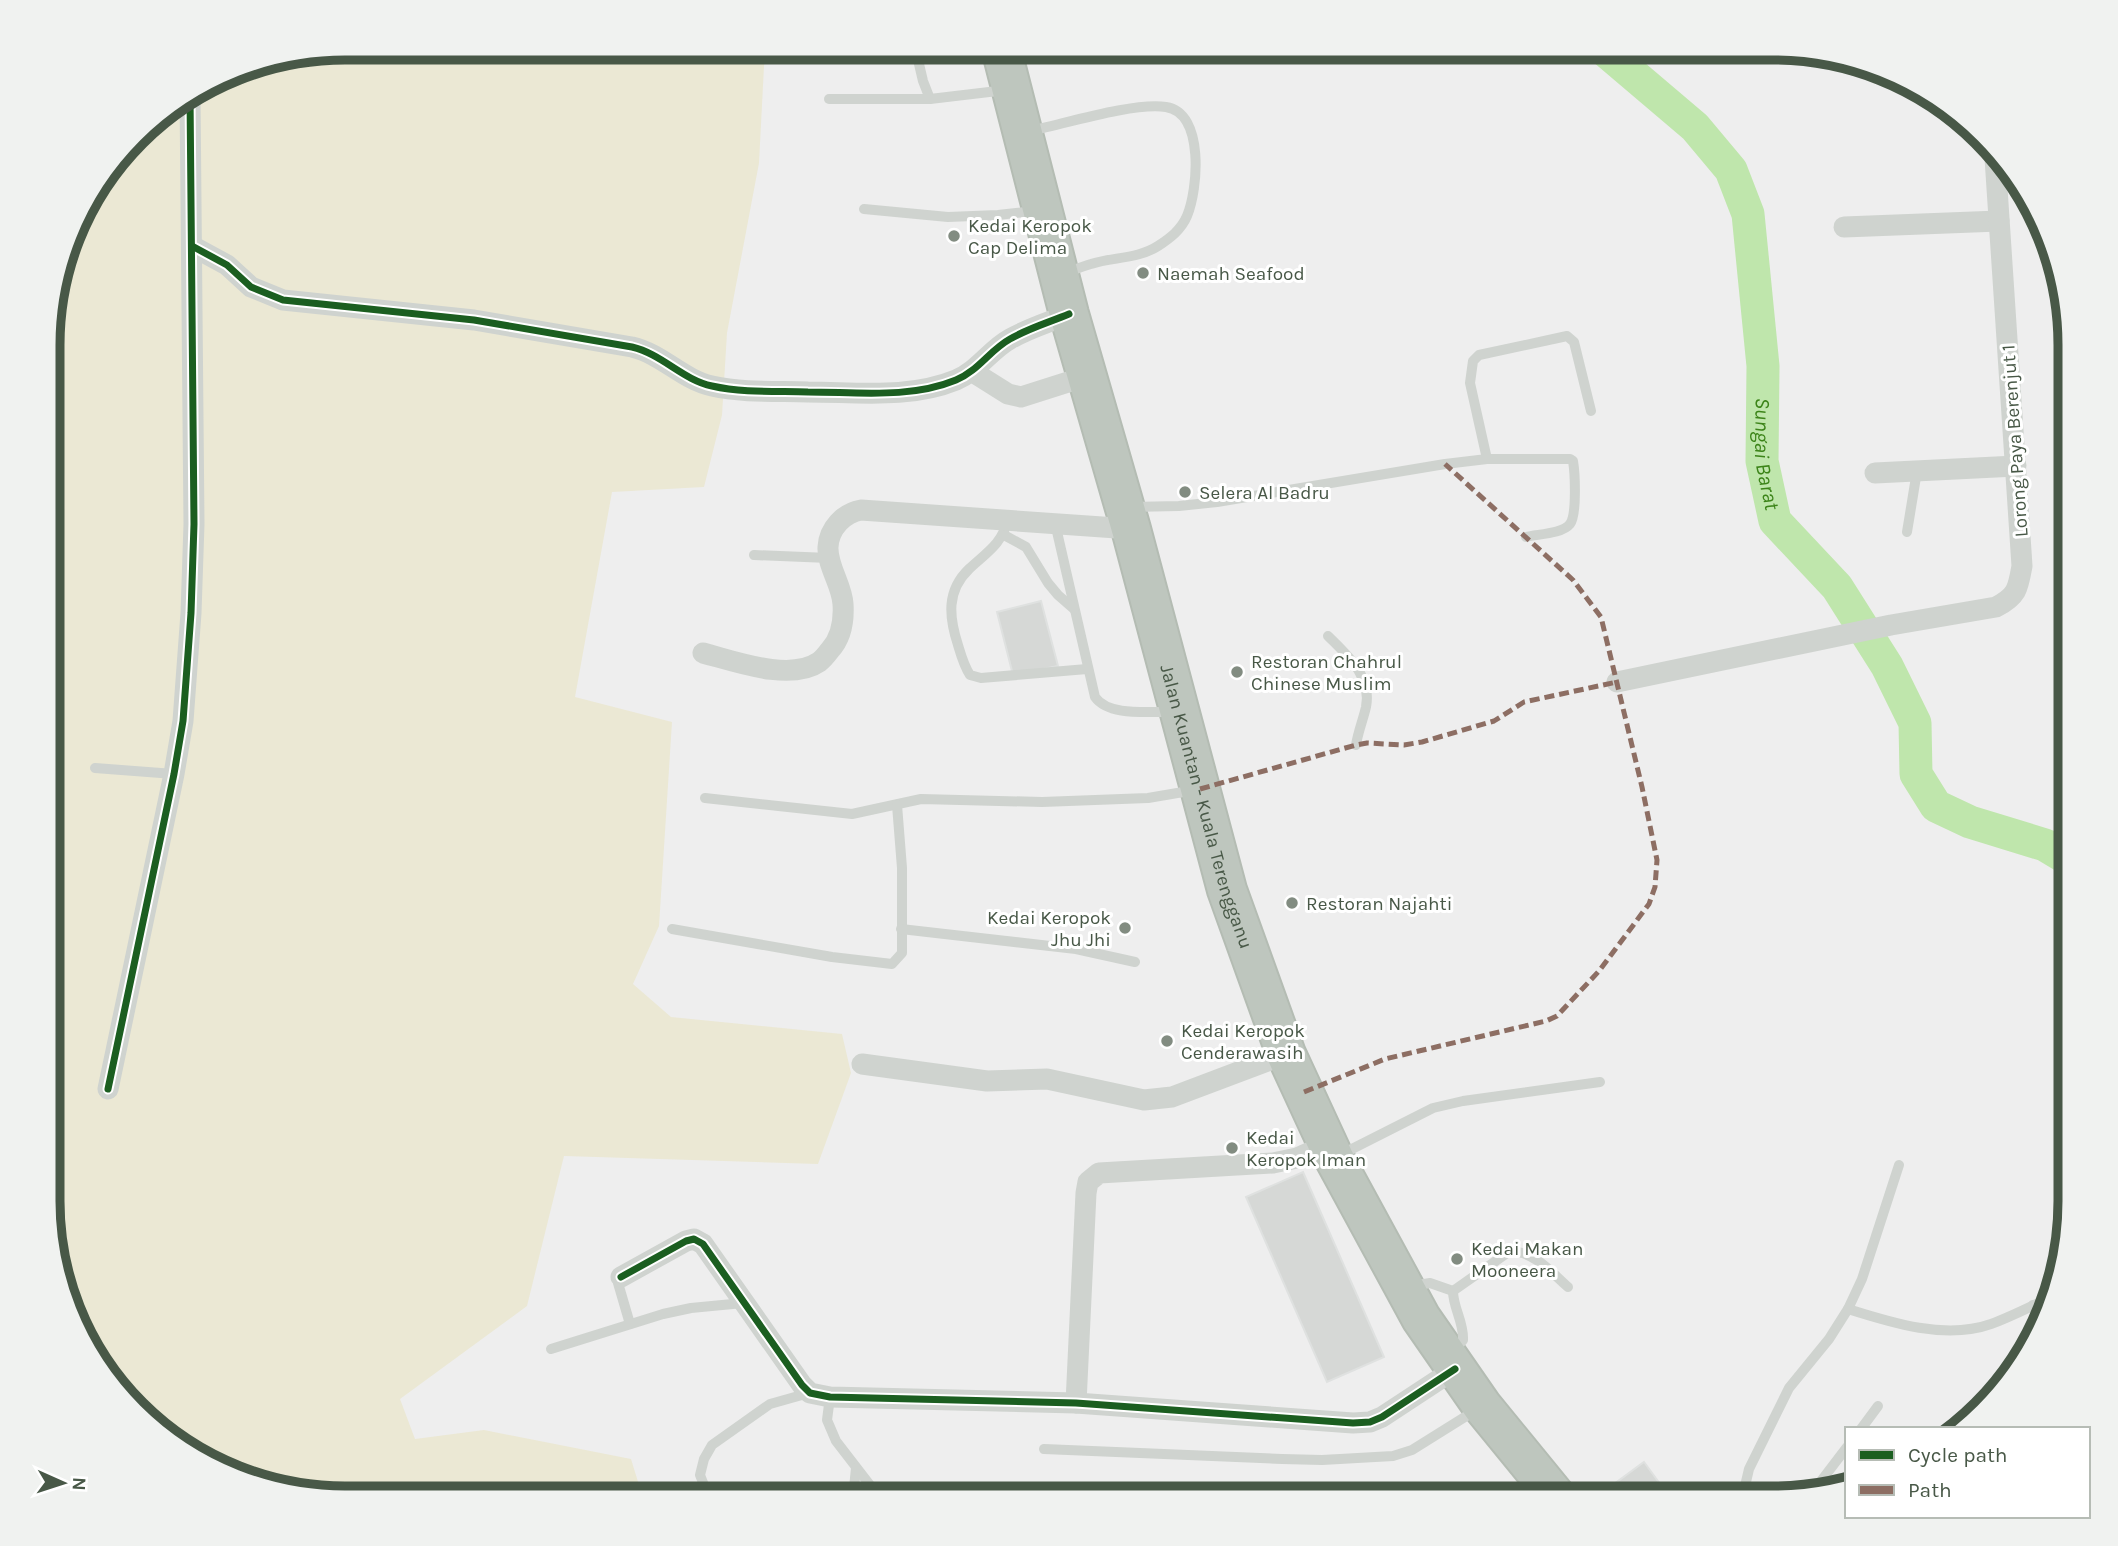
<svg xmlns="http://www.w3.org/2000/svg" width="2118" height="1546" viewBox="0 0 2118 1546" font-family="Karla,sans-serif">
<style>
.green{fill:#ebe8d4}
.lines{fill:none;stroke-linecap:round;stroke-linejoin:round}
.river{stroke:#bfe6ac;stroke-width:33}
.building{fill:#d6d8d6;stroke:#dfe1e0;stroke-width:2}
.highway-casing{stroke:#b4bcb3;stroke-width:42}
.lane{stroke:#cfd3cf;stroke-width:10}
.street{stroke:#cfd3cf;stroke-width:21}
.highway{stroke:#bec6be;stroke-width:38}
.quiet{stroke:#8d6e63;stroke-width:5;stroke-dasharray:10 5;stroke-linecap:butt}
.cycleway-casing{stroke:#fff;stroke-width:11}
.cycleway{stroke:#1b5e20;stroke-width:7}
.poi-dot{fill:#828c81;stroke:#fff;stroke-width:2.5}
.labels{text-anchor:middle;stroke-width:6;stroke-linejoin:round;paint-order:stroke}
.poi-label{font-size:19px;fill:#485847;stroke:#fff;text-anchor:start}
.street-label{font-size:19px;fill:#485847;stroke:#fff}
.water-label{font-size:21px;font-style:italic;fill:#3c8419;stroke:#fff}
.rim{fill:none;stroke:#485847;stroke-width:9}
</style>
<rect width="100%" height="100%" fill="#eee"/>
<!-- green -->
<path class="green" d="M345 47H765L759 163 727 333 722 415 704 487 612 492 575 697 672 722 659 926 633 984 671 1017 842 1034 851 1073 818 1164 564 1156 527 1306 400 1399 415 1439 484 1430 631 1459 643 1498H326L231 1476 163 1437 87 1350 50 1240V306L78 213 148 121 231 70Z"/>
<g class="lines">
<!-- river -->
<path class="river" id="s1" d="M1602 48 1695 127 1731 170 1748 214 1763 366 1762 461 1775 521 1837 587 1887 666 1915 723 1916 774 1936 806 1970 822 2045 845 2070 860"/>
</g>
<!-- building -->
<g class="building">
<path d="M1041 601 1058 666 1013 675 997 612Z"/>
<path d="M1303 1172 1384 1357 1327 1382 1246 1197Z"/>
<path d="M1644 1462 1671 1499H1595V1498Z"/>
</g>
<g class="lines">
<defs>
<g id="highway">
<path id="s2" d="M1001 48 1069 314 1131 529 1227 890 1286 1054 1334 1158 1421 1318 1482 1406 1558 1499"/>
</g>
</defs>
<!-- highway casing -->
<use href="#highway" class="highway-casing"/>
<!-- lane -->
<g class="lane">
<path d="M915 47 923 81 930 99 1006 90"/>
<path d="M829 99H930"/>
<path d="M1030 131C1064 124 1134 102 1166 107 1205 113 1198 190 1187 216 1181 230 1170 238 1158 246 1138 259 1113 257 1091 264 1083 266 1074 270 1066 273"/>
<path d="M864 209 948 217 998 215 1035 211"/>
<path d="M1487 459 1470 383 1473 361 1479 355 1567 336 1574 342 1591 411"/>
<path d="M1130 507 1179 506 1217 502 1445 464 1487 459H1570L1573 461C1575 473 1577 515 1570 524 1562 534 1538 534 1526 537"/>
<path d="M1008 520C1001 545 987 552 969 569 946 591 949 617 958 645 961 655 964 666 970 675L981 678 1087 669"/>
<path d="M1055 523 1095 697C1109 717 1150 711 1172 712"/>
<path d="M1907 532 1917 471"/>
<path d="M1004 535 1026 547 1048 583 1058 595 1074 609"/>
<path d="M754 555 829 558"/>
<path d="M1328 636C1347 655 1372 676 1366 707 1363 720 1358 732 1356 745"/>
<path d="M95 768 174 774"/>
<path d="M705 798 852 814 921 799 1042 802 1148 798 1195 790"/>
<path d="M672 929 832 957 892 964 902 953V868L897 805"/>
<path d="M901 929 1076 949 1135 962"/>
<path d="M1340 1155 1433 1108 1463 1101 1600 1082"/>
<path d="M621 1277 618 1283 630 1324"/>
<path d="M1412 1286 1430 1283 1453 1291"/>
<path d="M2033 1305 2042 1322"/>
<path d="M1848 1309C1892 1323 1946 1340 1991 1324 2013 1316 2034 1305 2055 1295"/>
<path d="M551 1349 663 1314 691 1308 743 1303"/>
<path d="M1452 1352 1463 1340C1464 1322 1453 1308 1453 1291L1510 1251C1534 1251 1552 1273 1568 1287"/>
<path d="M830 1397 827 1420 836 1441 880 1498"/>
<path d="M1861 1429 1878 1406"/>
<path d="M1044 1449 1282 1459 1322 1460 1393 1456 1412 1450 1476 1410"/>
<path d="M1815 1489 1847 1447"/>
<path d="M709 1498 700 1475 704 1459 712 1445 770 1404 809 1393"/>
<path d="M853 1498 856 1468"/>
<path d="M1742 1499 1749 1469 1789 1388 1829 1339 1848 1309 1862 1279 1899 1165"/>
</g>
<!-- street -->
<g class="street">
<path d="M1844 227 1999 221"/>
<path d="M192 246 227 265 251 287 283 300 474 320 632 347C662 354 683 380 712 386 743 393 777 391 808 392 857 392 910 399 956 380 978 371 990 350 1010 339 1029 328 1050 322 1069 314"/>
<path d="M973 372 1008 394 1021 397 1087 376"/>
<path d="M1875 473 2016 466"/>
<path d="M703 653C734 661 790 682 819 662 823 659 827 654 830 650 841 638 844 620 843 604 842 585 827 566 828 547 829 528 844 513 861 510L1131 529"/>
<path d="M1617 682 1891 625 1996 607C2017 596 2018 589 2022 566L1995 158"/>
<path d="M862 1064 987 1081 1047 1079 1144 1100 1172 1097 1286 1054"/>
<path d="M108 1089 174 774 183 721 191 613 194 524 190 95"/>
<path d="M621 1277 686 1241 694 1239 703 1244 802 1385 810 1393 830 1397 1076 1403 1353 1423 1370 1422 1382 1417 1455 1369"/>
<path d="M1076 1403 1086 1193 1088 1182 1099 1173 1273 1163 1297 1158 1328 1144"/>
</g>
<!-- highway -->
<use href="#highway" class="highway"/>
<!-- quiet -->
<g class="quiet">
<path d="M1200 789 1356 745 1367 743 1404 745 1422 742 1494 721 1524 702 1617 682"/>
<path d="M1304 1092 1385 1059 1546 1021 1557 1016 1599 971 1649 904 1655 887 1657 860 1642 787 1601 617 1573 580 1445 464"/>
</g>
<defs>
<g id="cycleway">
<path d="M192 246 227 265 251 287 283 300 474 320 632 347C662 354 683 380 712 386 743 393 777 391 808 392 857 392 910 399 956 380 978 371 990 350 1010 339 1029 328 1050 322 1069 314"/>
<path d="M108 1089 174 774 183 721 191 613 194 524 190 95"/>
<path d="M621 1277 686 1241 694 1239 703 1244 802 1385 810 1393 830 1397 1076 1403 1353 1423 1370 1422 1382 1417 1455 1369"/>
</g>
</defs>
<!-- cycleway casing -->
<use href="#cycleway" class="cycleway-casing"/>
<!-- cycleway -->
<use href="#cycleway" class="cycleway"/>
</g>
<!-- markers -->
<g class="poi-dot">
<circle cx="954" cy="236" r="7"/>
<circle cx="1143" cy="273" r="7"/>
<circle cx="1185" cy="492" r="7"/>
<circle cx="1237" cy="672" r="7"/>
<circle cx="1292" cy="903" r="7"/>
<circle cx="1125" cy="928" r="7"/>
<circle cx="1167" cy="1041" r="7"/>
<circle cx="1232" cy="1148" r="7"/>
<circle cx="1457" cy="1259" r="7"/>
</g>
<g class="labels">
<!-- poi labels -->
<g class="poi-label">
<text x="968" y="232">Kedai Keropok<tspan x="968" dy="22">Cap Delima</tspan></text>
<text x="1157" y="280">Naemah Seafood</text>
<text x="1199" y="499">Selera Al Badru</text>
<text x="1251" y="668">Restoran Chahrul<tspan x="1251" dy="22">Chinese Muslim</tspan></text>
<text x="1306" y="910">Restoran Najahti</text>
<text x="1111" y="924" text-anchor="end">Kedai Keropok<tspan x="1111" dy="22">Jhu Jhi</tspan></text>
<text x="1181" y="1037">Kedai Keropok<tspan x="1181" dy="22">Cenderawasih</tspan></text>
<text x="1246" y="1144">Kedai<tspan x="1246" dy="22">Keropok Iman</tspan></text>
<text x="1471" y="1255">Kedai Makan<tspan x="1471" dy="22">Mooneera</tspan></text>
</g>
<!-- street labels -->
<g class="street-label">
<text transform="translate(2014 441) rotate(-94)" y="7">Lorong Paya Berenjut 1</text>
<text dy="7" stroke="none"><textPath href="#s2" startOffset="786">Jalan Kuantan - Kuala Terengganu</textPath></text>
</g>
<!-- water labels -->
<g class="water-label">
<text dy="7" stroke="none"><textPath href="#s1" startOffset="466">Sungai Barat</textPath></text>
</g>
</g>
<!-- crop -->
<path d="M0 0H2118V1546H0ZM345 60H1773A285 285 0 0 1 2058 345V1201A285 285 0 0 1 1773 1486H345A285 285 0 0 1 60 1201V345A285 285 0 0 1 345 60Z" fill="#f0f2f0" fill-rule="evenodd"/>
<path class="rim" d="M345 60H1773A285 285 0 0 1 2058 345V1201A285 285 0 0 1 1773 1486H345A285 285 0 0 1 60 1201V345A285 285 0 0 1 345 60Z"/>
<!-- legend -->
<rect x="1845" y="1427" width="245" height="91" fill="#ffffff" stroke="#b6bcb5" stroke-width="2"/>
<rect x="1859" y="1450" width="35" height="10" fill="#1b5e20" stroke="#b6bcb5" stroke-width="2"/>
<text x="1908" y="1462" font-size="21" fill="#485847">Cycle path</text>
<rect x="1859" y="1485" width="35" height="10" fill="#8d6e63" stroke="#b6bcb5" stroke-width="2"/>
<text x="1908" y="1497" font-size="21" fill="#485847">Path</text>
<!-- north arrow -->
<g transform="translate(63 1483) rotate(93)" stroke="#ffffff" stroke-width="5" paint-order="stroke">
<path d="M0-5L12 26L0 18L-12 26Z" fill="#485847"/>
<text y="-10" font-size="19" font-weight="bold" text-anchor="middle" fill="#485847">N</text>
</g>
</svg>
